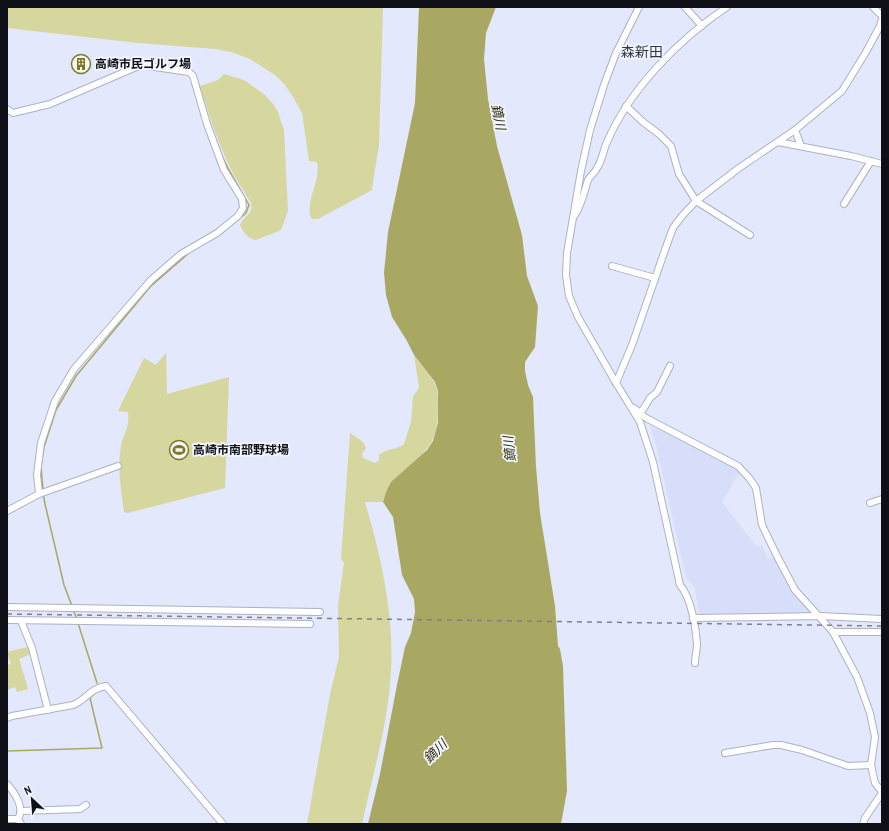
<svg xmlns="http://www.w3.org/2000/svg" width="889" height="831" viewBox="0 0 889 831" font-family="'Archivo Narrow','Noto Sans JP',sans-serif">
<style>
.built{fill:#d7def9}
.green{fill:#d6d69f}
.water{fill:#a9a862}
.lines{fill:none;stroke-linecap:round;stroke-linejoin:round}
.stream{stroke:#a9a862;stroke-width:1.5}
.minor-casing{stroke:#acb1c4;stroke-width:8}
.minor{stroke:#fff;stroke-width:6}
.rail{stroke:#7d808e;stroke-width:1.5;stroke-dasharray:5 5;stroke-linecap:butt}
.labels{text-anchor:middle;stroke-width:3.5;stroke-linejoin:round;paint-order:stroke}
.poi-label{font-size:12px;font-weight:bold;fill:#0f1017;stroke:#f3f6fe;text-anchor:start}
.water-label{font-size:13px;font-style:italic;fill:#2e2e0e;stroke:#f3f6fe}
.quarter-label{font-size:14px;fill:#303443;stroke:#f3f6fe}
</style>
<rect width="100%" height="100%" fill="#e3e8fc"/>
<!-- built -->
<path class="built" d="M650 426 701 449 740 471 722 502 757 547 762 545 768 559 776 557 812 615H699L695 588 686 577 656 445Z"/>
<!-- green -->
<g class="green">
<path d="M7 7H383L379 145 374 175 372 190 318 219H312C305 209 315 188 317 177 318 173 317 168 318 164L316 162 309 161 302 113 293 97 285 85 275 75 250 59 231 52 215 49 138 43 7 28Z"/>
<path d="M224 74 244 80 254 87 265 95 274 105 278 112 284 130 288 211 281 230 256 240C248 239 243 232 240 225 243 216 254 215 251 203 244 191 235 178 229 165 217 139 208 113 200 86L218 80Z"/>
<path d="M166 353 167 394 229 377 225 488 128 513 124 512C121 491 117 467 121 446 124 431 130 429 128 412L118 411 144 358 156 365Z"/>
<path d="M414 355C420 364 428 372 434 382 438 389 438 397 438 405 438 435 434 444 412 464 398 476 388 483 383 502H365C381 557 394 612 391 669 389 721 373 773 362 824H307L330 694 339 657 338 605 344 563 341 559 350 433 363 442 366 448 362 454 363 458 375 463 379 460V455C389 447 395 451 404 444L411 422 413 397 419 387Z"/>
<path d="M28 647 31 654 19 659 28 689 17 692 15 687 7 690V665L11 664 7 652Z"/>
</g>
<!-- water -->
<path class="water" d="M419 7H496L486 33 484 59 488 99 497 146 522 235 527 276 538 306 535 347 525 362V371L528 385 533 397 536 467 540 513 555 606 558 646 560 649 563 666 567 791 561 824H368L380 774 397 685 405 647 411 633 415 612 414 599 402 575 393 517 383 502 386 492 391 482 427 450 433 441 438 423V391L435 382 414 355 407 341 392 317 386 295 384 273 388 232 415 103Z"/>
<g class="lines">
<!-- stream -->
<g class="stream">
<path d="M222 156 228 168 249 205 246 213 239 219"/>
<path d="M222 233 236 221"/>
<path d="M43 490 41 466 44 447 56 410 76 376 150 287 190 252"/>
<path d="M43 493 45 504 64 585 72 606"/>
<path d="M73 610 77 619"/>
<path d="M78 623 97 683"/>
<path d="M7 751 102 748 90 698 95 693"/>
</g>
<defs>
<g id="minor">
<path d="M639 7 616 53 604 85 590 130 581 171 567 253 566 275 569 296 578 317 616 383 640 422 653 462 680 585C691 597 696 628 697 644 697 650 695 657 695 663"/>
<path d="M685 7 702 26"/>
<path d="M873 7 882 16"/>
<path d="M626 106 643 122 659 134 671 146 679 174 696 201 750 235"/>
<path d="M7 109 13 113 50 104 141 65 189 72 193 76 207 124 224 170 242 199 243 208 238 216 217 233 181 254 151 280 74 369 55 401 41 443 37 475 39 494"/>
<path d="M795 130 801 146"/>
<path d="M778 142 851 156 882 164"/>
<path d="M844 204 871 161"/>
<path d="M575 215C582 204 584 192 588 180 590 176 595 173 597 168 602 161 603 151 607 142 630 89 679 39 727 7"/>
<path d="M612 266 655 278"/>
<path d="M616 383 632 345 666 247 673 228 682 216 696 201 739 168 795 130 842 91 866 52 880 26 882 19"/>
<path d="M634 408 646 418 738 466 750 479 756 488 762 525 778 558 795 590 833 632 857 677 870 713 875 737 871 765 875 783 882 792"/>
<path d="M638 415 644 408 650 398 657 392 670 366"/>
<path d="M870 503 882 499"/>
<path d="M7 511 39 494 118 466"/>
<path d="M7 607 320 612"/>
<path d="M693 618 820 616 882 619"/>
<path d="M7 620 310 624"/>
<path d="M21 621 32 648 48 710"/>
<path d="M833 632H882"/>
<path d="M7 718 12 716 73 705C87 699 89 689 106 686L223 824"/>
<path d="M725 753 773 745H781L802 750 848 766 871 765"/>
<path d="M7 784C15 793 25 808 18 819L21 824"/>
<path d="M21 811 80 809 86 805"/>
<path d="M7 819H18"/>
<path d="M863 824 865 818 882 793"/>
</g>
</defs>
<!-- minor casing -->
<use href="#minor" class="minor-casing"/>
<!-- minor -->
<use href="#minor" class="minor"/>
<!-- rail -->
<path class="rail" d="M7 614 882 626"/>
</g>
<!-- icons -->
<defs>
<symbol id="building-ring" viewBox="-11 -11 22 22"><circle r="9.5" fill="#f3f6fe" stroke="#7c7a20" stroke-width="1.5"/><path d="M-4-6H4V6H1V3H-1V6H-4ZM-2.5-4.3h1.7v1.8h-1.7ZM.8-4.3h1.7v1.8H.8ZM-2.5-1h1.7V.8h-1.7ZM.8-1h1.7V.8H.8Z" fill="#7c7a20"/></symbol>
<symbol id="stadium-ring" viewBox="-11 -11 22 22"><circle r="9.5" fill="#f3f6fe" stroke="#7c7a20" stroke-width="1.5"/><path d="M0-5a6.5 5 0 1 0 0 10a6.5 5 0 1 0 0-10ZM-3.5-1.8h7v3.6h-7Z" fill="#7c7a20"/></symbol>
</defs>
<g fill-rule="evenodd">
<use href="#building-ring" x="70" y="53" width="22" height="22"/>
<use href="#stadium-ring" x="168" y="439" width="22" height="22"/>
</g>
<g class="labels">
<!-- poi labels -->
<g class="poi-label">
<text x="95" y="68">高崎市民ゴルフ場</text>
<text x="193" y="454">高崎市南部野球場</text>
</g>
<!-- water labels -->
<g class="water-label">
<text transform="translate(499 117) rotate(78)" y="5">鏑川</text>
<text transform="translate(509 449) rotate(-97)" y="5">鏑川</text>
<text transform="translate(435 751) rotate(-44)" y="5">鏑川</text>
</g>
<!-- quarter labels -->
<g class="quarter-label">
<text x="642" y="57">森新田</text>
</g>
</g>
<!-- border -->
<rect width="889" height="831" fill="none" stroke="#0f1017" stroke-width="16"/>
<!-- north arrow -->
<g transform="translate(32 799) rotate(334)" stroke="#f3f6fe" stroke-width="3" paint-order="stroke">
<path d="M0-3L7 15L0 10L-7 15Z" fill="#0f1017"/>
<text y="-6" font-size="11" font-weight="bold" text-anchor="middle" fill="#0f1017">N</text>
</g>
</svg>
